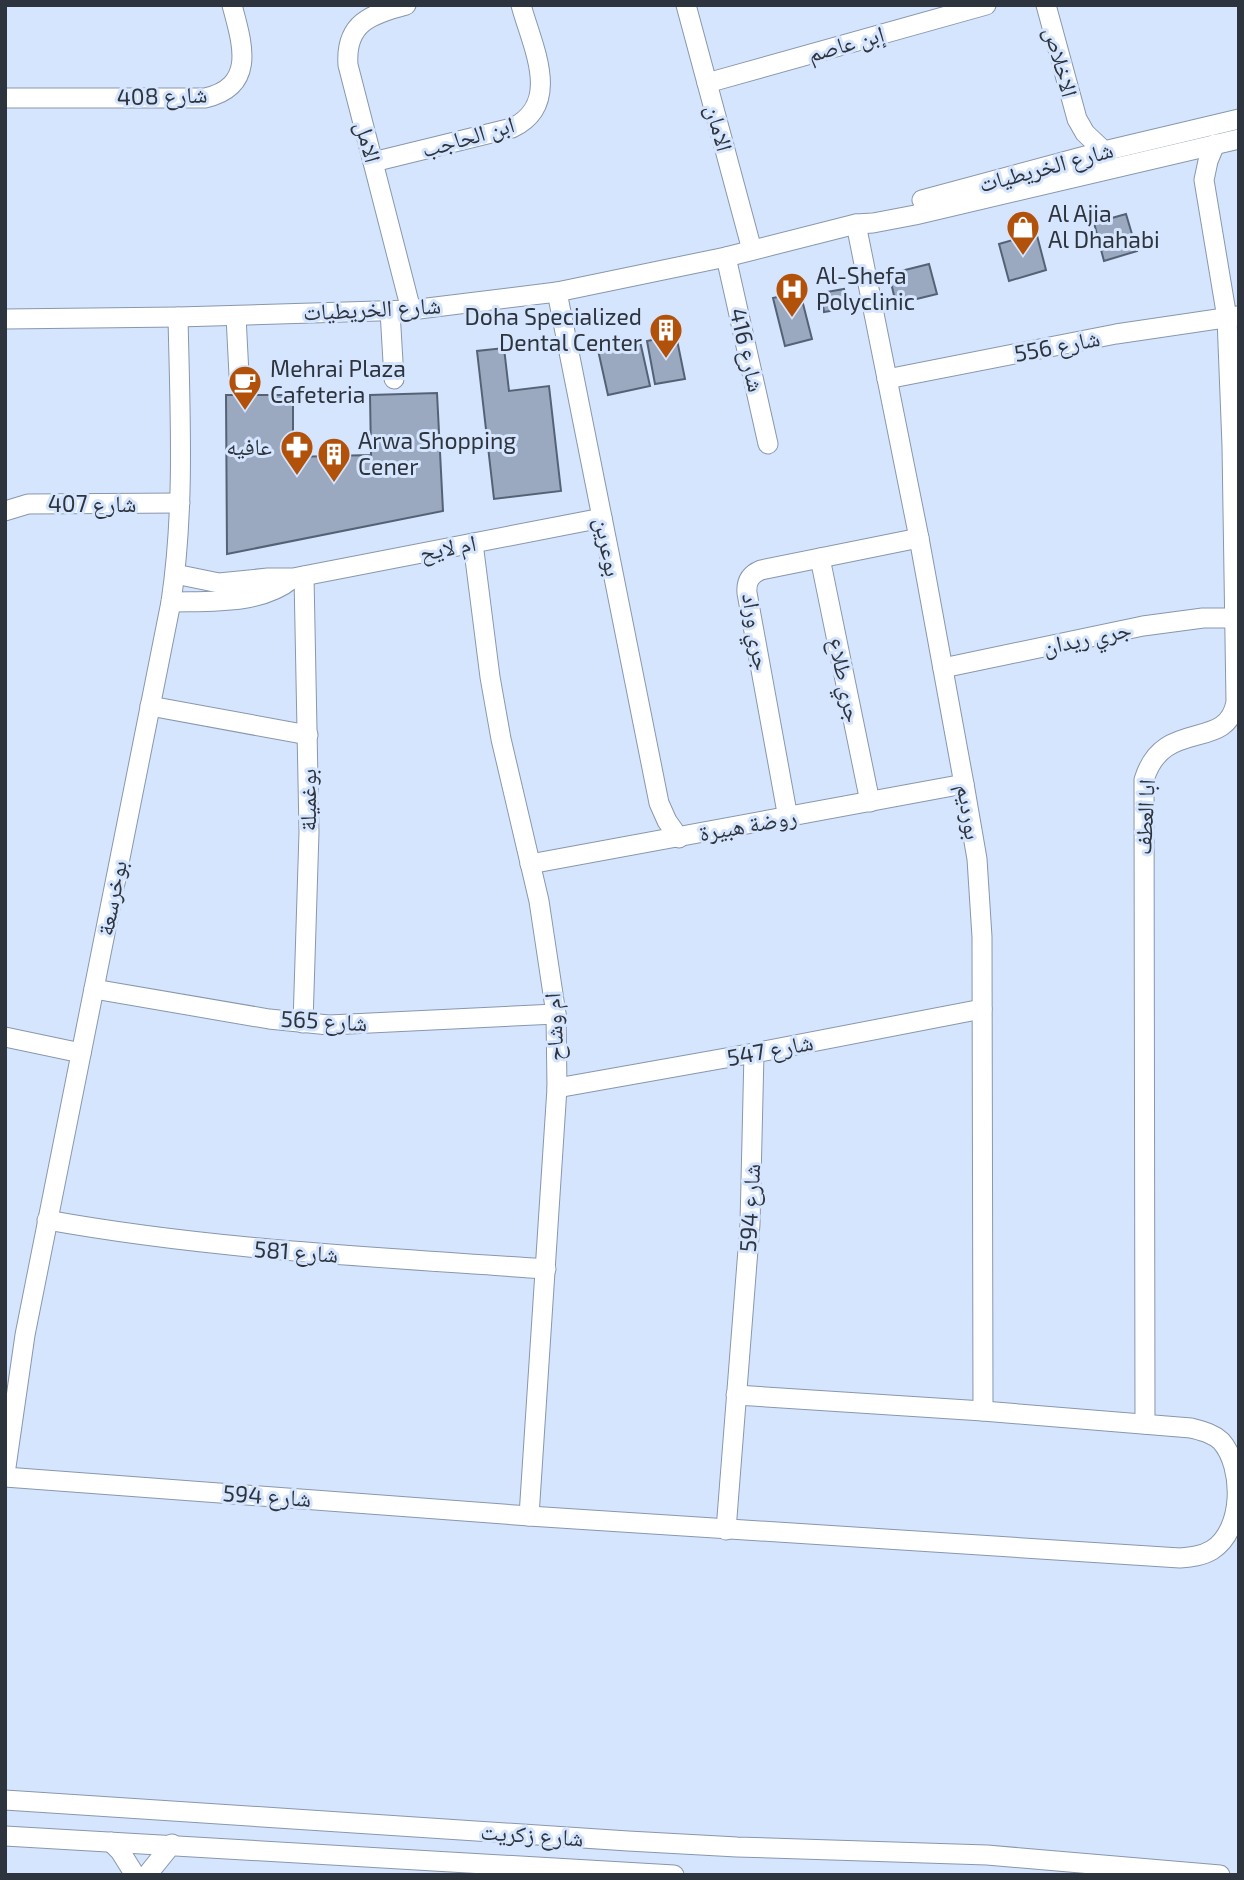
<svg xmlns="http://www.w3.org/2000/svg" width="1244" height="1880" viewBox="0 0 1244 1880" font-family="'Exo 2','Noto Naskh Arabic',sans-serif">
<style>
.building{fill:#9aa9bf;stroke:#556276;stroke-width:2}
.lines{fill:none;stroke-linecap:round;stroke-linejoin:round}
.minor-casing{stroke:#8897ac;stroke-width:21}
.minor{stroke:#fff;stroke-width:19}
.labels{text-anchor:middle;stroke-width:6;stroke-linejoin:round;paint-order:stroke}
.street-label{font-size:23px;fill:#2e343d;stroke:#d5e5fd}
.poi-label{font-size:23px;fill:#2e343d;stroke:#d5e5fd;text-anchor:start}
</style>
<rect width="100%" height="100%" fill="#d5e5fd"/>
<!-- building -->
<g class="building">
<path d="M1126 214 1137 251 1104 261 1094 223Z"/>
<path d="M1035 228 1046 270 1009 281 999 244 1020 238 1019 233Z"/>
<path d="M929 264 937 294 896 304 889 274Z"/>
<path d="M844 289 847 308 824 312 821 293Z"/>
<path d="M800 292 812 339 785 346 773 298Z"/>
<path d="M676 335 685 379 655 384 647 341Z"/>
<path d="M640 341 650 386 608 395 598 350Z"/>
<path d="M504 348 509 391 549 386 561 491 494 499 477 351Z"/>
<path d="M437 393 443 511 227 554 226 395H293V457L371 455 370 395Z"/>
</g>
<g class="lines">
<defs>
<g id="minor">
<path d="M406 5C371 14 345 23 348 65L411 310"/>
<path d="M686 5 752 250"/>
<path d="M1046 5 1077 119 1085 133 1104 151"/>
<path d="M707 83 986 5"/>
<path d="M5 98H205C257 86 242 43 232 5"/>
<path d="M373 162 512 128C563 104 532 46 521 5"/>
<path d="M922 200 1104 151 1239 119"/>
<path d="M856 224 919 538 964 784 977 859 982 937 983 1411"/>
<path d="M726 257 768 444"/>
<path d="M557 292 659 803 667 821 679 838"/>
<path d="M390 311 394 379"/>
<path d="M236 316 239 375"/>
<path d="M5 319 178 317 411 310 557 292 726 257 856 224 873 223 915 215 1239 139"/>
<path d="M887 379 1116 334 1238 316"/>
<path d="M5 511 28 504 180 503"/>
<path d="M473 543 490 677 501 739 539 901 556 1014 557 1088 529 1516"/>
<path d="M820 558 870 802"/>
<path d="M175 574 219 583 268 578H293L602 518"/>
<path d="M171 602C210 601 260 605 292 579"/>
<path d="M943 668 1143 626 1203 618H1233"/>
<path d="M150 706 308 735"/>
<path d="M788 818 747 593C746 581 751 574 761 570L919 538"/>
<path d="M530 864 964 784"/>
<path d="M94 989 269 1019 329 1025 556 1014"/>
<path d="M303 1023 309 832 304 576"/>
<path d="M5 1037 81 1053"/>
<path d="M557 1088 754 1053 982 1009"/>
<path d="M47 1220C214 1250 378 1257 546 1269"/>
<path d="M1145 1424 1144 780C1163 716 1227 753 1236 702L1232 446 1227 318 1204 180 1208 161 1215 144"/>
<path d="M5 1474 25 1335 171 602C185 508 180 412 178 317"/>
<path d="M5 1477 529 1516 1180 1558C1191 1557 1202 1556 1212 1550 1244 1530 1244 1467 1221 1441 1212 1433 1202 1431 1191 1428L983 1411 736 1395"/>
<path d="M726 1530 750 1224 754 1053"/>
<path d="M5 1800 628 1841 737 1847 987 1855 1220 1875"/>
<path d="M5 1836 674 1875"/>
<path d="M111 1842 120 1851 135 1875"/>
<path d="M147 1875 172 1844"/>
</g>
</defs>
<!-- minor casing -->
<use href="#minor" class="minor-casing"/>
<!-- minor -->
<use href="#minor" class="minor"/>
</g>
<!-- icons -->
<defs>
<symbol id="shop-pin" viewBox="-11 -11 22 30"><path d="M0 17L-7.5 6A9.5 9.5 0 1 1 7.5 6Z" fill="#b1510a" stroke="#d5e5fd"/><path d="M-5-2.5h2.3a2.7 3.5 0 0 1 5.4 0H5L5.5 6h-11ZM-1.5-2.5h3a1.5 2.3 0 0 0-3 0Z" fill="#fff"/></symbol>
<symbol id="hospital-pin" viewBox="-11 -11 22 30"><path d="M0 17L-7.5 6A9.5 9.5 0 1 1 7.5 6Z" fill="#b1510a" stroke="#d5e5fd"/><path d="M-5-5h3v3.5h4V-5h3V5h-3V1.5h-4V5h-3Z" fill="#fff"/></symbol>
<symbol id="building-pin" viewBox="-11 -11 22 30"><path d="M0 17L-7.5 6A9.5 9.5 0 1 1 7.5 6Z" fill="#b1510a" stroke="#d5e5fd"/><path d="M-4-6H4V6H1V3H-1V6H-4ZM-2.5-4.3h1.7v1.8h-1.7ZM.8-4.3h1.7v1.8H.8ZM-2.5-1h1.7V.8h-1.7ZM.8-1h1.7V.8H.8Z" fill="#fff"/></symbol>
<symbol id="cafe-pin" viewBox="-11 -11 22 30"><path d="M0 17L-7.5 6A9.5 9.5 0 1 1 7.5 6Z" fill="#b1510a" stroke="#d5e5fd"/><path d="M-5.5-4.5H6V0H3Q3 3.5 0 3.5H-2.5Q-5.5 3.5-5.5 0ZM3-3.2v2h1.7v-2ZM-6 4.5H4V6H-6Z" fill="#fff"/></symbol>
<symbol id="pharmacy-pin" viewBox="-11 -11 22 30"><path d="M0 17L-7.5 6A9.5 9.5 0 1 1 7.5 6Z" fill="#b1510a" stroke="#d5e5fd"/><path d="M-2-6h4v4h4v4h-4v4h-4v-4h-4v-4h4Z" fill="#fff"/></symbol>
</defs>
<g fill-rule="evenodd">
<use href="#shop-pin" x="1004" y="208" width="38" height="52"/>
<use href="#hospital-pin" x="773" y="270" width="38" height="52"/>
<use href="#building-pin" x="647" y="311" width="38" height="52"/>
<use href="#cafe-pin" x="226" y="363" width="38" height="52"/>
<use href="#pharmacy-pin" x="278" y="428" width="38" height="52"/>
<use href="#building-pin" x="315" y="435" width="38" height="52"/>
</g>
<g class="labels">
<!-- street labels -->
<g class="street-label">
<text transform="translate(846 44) rotate(-16)" y="8">إبن عاصم</text>
<text transform="translate(1061 62) rotate(75)" y="8">الاخلاص</text>
<text transform="translate(162 96) rotate(-2)" y="8">شارع 408</text>
<text transform="translate(719 128) rotate(75)" y="8">الامان</text>
<text transform="translate(468 137) rotate(-16)" y="8">ابن الحاجب</text>
<text transform="translate(368 142) rotate(75)" y="8">الامل</text>
<text transform="translate(1046 167) rotate(-15)" y="8">شارع الخريطيات</text>
<text transform="translate(372 309) rotate(-3)" y="8">شارع الخريطيات</text>
<text transform="translate(1057 346) rotate(-11)" y="8">شارع 556</text>
<text transform="translate(747 350) rotate(77)" y="8">شارع 416</text>
<text x="92" y="512">شارع 407</text>
<text transform="translate(608 547) rotate(79)" y="8">بوعرين</text>
<text transform="translate(448 548) rotate(-11)" y="8">ام لايح</text>
<text transform="translate(756 632) rotate(81)" y="8">جري وراد</text>
<text transform="translate(1087 638) rotate(-12)" y="8">جري ريدان</text>
<text transform="translate(845 680) rotate(78)" y="8">جري طلاع</text>
<text transform="translate(308 800) rotate(-90)" y="8">بوغميلة</text>
<text transform="translate(969 812) rotate(81)" y="8">بورديم</text>
<text transform="translate(1145 817) rotate(-87)" y="8">ابا العطف</text>
<text transform="translate(748 825) rotate(-10)" y="8">روضة هبيرة</text>
<text transform="translate(112 898) rotate(-79)" y="8">بوخرسعة</text>
<text transform="translate(324 1021) rotate(3)" y="8">شارع 565</text>
<text transform="translate(554 1027) rotate(-93)" y="8">ام وشاح</text>
<text transform="translate(770 1050) rotate(-11)" y="8">شارع 547</text>
<text transform="translate(750 1208) rotate(-87)" y="8">شارع 594</text>
<text transform="translate(296 1252) rotate(4)" y="8">شارع 581</text>
<text transform="translate(267 1496) rotate(4)" y="8">شارع 594</text>
<text transform="translate(532 1835) rotate(4)" y="8">شارع زكريت</text>
</g>
<!-- poi labels -->
<g class="poi-label">
<text x="1048" y="222">Al Ajia<tspan x="1048" dy="26">Al Dhahabi</tspan></text>
<text x="816" y="284">Al-Shefa<tspan x="816" dy="26">Polyclinic</tspan></text>
<text x="642" y="325" text-anchor="end">Doha Specialized<tspan x="642" dy="26">Dental Center</tspan></text>
<text x="270" y="377">Mehrai Plaza<tspan x="270" dy="26">Cafeteria</tspan></text>
<text x="358" y="449">Arwa Shopping<tspan x="358" dy="26">Cener</tspan></text>
<text x="272" y="455" text-anchor="end">عافيه</text>
</g>
</g>
<!-- border -->
<rect width="1244" height="1880" fill="none" stroke="#2e343d" stroke-width="14"/>
</svg>
